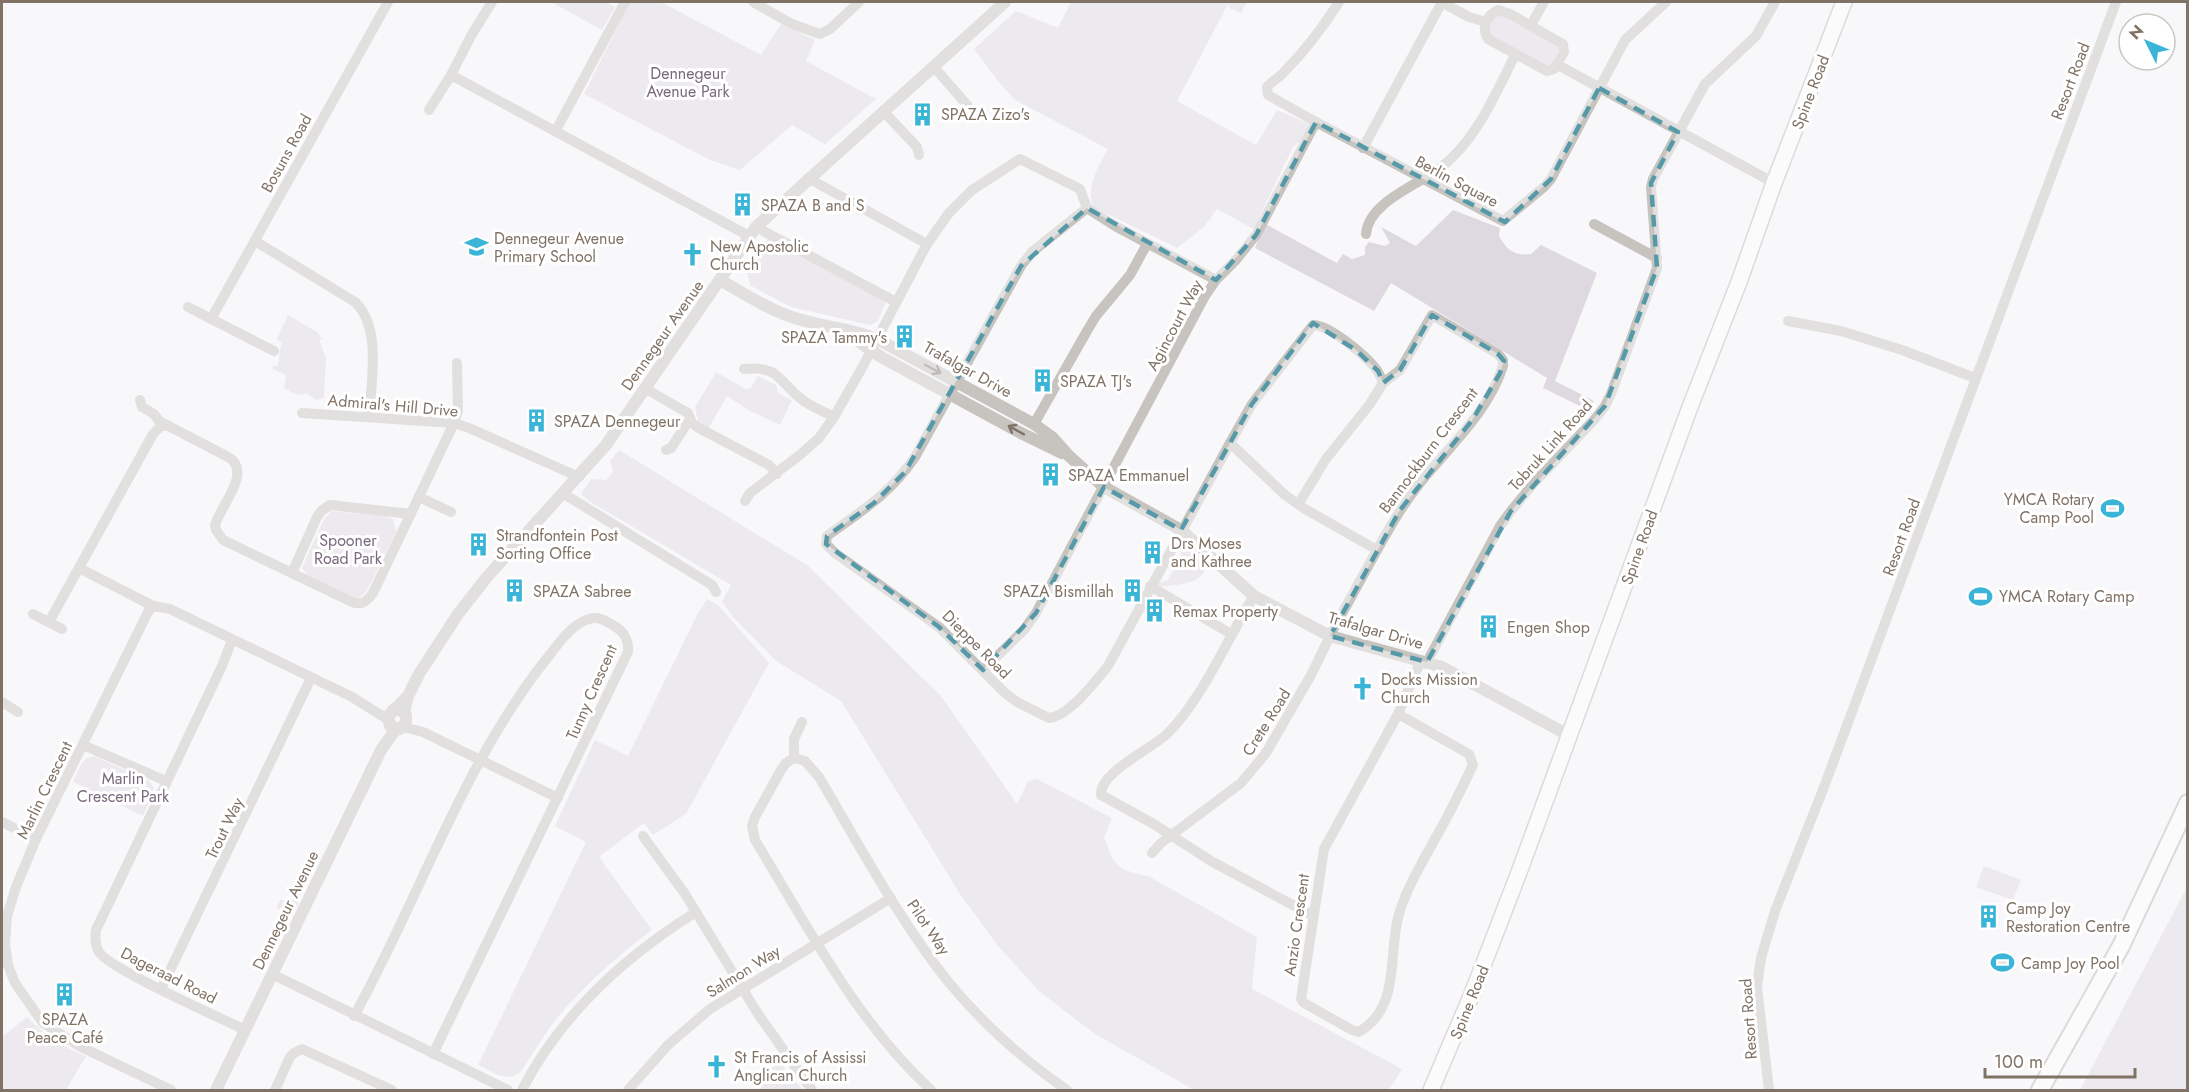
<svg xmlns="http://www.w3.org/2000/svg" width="2189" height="1092" viewBox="0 0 2189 1092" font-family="Jost,sans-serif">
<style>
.green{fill:#ded9e0}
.water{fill:#c9c0bb}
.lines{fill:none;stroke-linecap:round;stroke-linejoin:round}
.secondary-casing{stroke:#bcb6b2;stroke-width:18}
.primary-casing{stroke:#bab5b1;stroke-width:20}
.minor{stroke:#c7c3bf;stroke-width:10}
.tertiary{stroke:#c7c3bf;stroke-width:12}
.secondary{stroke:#fff;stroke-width:15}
.primary{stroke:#fff;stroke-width:16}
.oneway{stroke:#817266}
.marked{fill:none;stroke:#569aaa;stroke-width:4.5;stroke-dasharray:12 8;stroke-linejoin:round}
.labels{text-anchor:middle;stroke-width:6;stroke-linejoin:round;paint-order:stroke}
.park-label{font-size:16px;fill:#7a697e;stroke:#fff}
.street-label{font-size:16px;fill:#817266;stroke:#fff}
.poi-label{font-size:16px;fill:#817266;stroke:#fff;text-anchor:start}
</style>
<rect width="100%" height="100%" fill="#f8f8fa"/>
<!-- green -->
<g class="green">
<path d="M551 2H610L609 4 615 7 602 30Z"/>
<path d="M630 2H661L761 55 781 24 815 40 806 61 876 99 825 144 792 125 740 170 710 160 584 94Z"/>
<path d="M1071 2H1247L1241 13 1229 8 1228 4 1177 101 1256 145 1277 110 1307 123 1309 126 1304 138 1293 147 1258 220 1337 263 1343 254 1352 259 1365 255V247L1369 242 1385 246 1390 243 1381 227 1416 246 1453 210 1500 228 1499 236C1507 250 1514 256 1531 254L1541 245 1597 273 1555 381 1594 401 1588 410 1543 388 1547 378 1391 283 1374 311 1255 248 1261 233 1217 209 1204 227 1177 248 1093 207C1086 185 1098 168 1108 149L1015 100 998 81 974 49 1016 11 1058 28Z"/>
<path d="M1500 14 1560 47 1551 65 1547 66 1490 37C1490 26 1489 19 1500 14Z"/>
<path d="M768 238 886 302 878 321 870 325 791 307 751 286 747 273Z"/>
<path d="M288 315 317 332 322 339 319 340 326 358 324 398 316 400 307 393C298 397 293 393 284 388L286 375 273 369 272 367 278 365C280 357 279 350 282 343L277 339Z"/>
<path d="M716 372 746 389 751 388 758 376 776 385 778 393 792 400 780 425 750 411 727 396 708 429 698 422 695 407Z"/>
<path d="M619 450 807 565 941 696 1017 804 1028 781 1037 779 1112 818 1104 837C1114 865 1116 870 1148 876L1257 937 1252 989 1402 1069 1389 1090H1194L1095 1034 1040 992 998 946 960 894 841 701 776 661 733 617 722 602 731 585 589 501 581 494 591 479 606 480 613 472 610 461Z"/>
<path d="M331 511 386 516 393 519 396 532 367 591 359 598H354L308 575 302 568 323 521Z"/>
<path d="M1181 543 1206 566C1204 585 1174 585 1159 587L1158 583 1167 581 1180 558 1181 553 1177 548Z"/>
<path d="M707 599 718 605 769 663 686 814 653 835 644 823 600 856 601 860 652 930C616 957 581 988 553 1023 542 1038 532 1055 522 1070 508 1085 494 1072 478 1065L586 842 555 826 595 740 628 756 697 615Z"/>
<path d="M94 756 149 781 153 786V794L143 816 73 782C78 771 81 758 94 756Z"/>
<path d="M1984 866 2021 880 2013 900 1976 887Z"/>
<path d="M2187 887V1090H2080Z"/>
<path d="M281 899 290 904 292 899 299 903 292 916 276 908Z"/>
<path d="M27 1017C44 1034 62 1047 86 1056L66 1090H2V1037Z"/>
<path d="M777 1060 803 1090H760Z"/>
</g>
<!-- water -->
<g class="water">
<path d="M2107 498H2115L2117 518 2108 519Z"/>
<path d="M1998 956 2012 961 2008 970 1994 965Z"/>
</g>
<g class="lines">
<defs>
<path id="secondary" d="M1431 1090 1472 994 1518 875 1690 407 1739 282 1774 183 1844 2"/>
<path id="primary" d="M2040 1090 2121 946 2188 803"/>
</defs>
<!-- secondary casing -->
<use href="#secondary" class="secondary-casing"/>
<!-- primary casing -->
<use href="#primary" class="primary-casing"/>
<!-- minor -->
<g class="minor">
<path d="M492 2 472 34 451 75 749 236"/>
<path d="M753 2 792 24 820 34 830 29 859 2"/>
<path d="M1339 2C1323 27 1305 51 1284 72 1279 78 1272 81 1267 87L1268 95 1316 122 1503 221 1544 187 1551 179 1625 40 1666 2"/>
<path d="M1441 2 1469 17 1486 22"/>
<path d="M1498 10 1510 14 1563 44 1564 52 1554 69 1547 71 1488 39C1481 28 1487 15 1498 10Z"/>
<path d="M1531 25 1544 2"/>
<path d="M1558 65 1774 183"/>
<path d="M933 66 968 106 969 112"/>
<path d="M429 110 451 75"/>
<path d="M883 111 917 147 919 155"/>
<path d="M556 130 625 2"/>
<path d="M1363 148 1442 2"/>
<path d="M808 178 927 244"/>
<path d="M1087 208 1032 252 1021 266 915 457C890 494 863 510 827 536L826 544 835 553 939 627 1005 693 1017 702 1049 718C1070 715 1095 682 1108 666L1230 443 1285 495 1305 509 1377 550 1333 630 1311 675 1266 753 1241 783 1161 843 1152 853"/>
<path d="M1594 224 1657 258"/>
<path d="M756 227 896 302"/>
<path d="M1366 234C1368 203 1417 185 1439 169 1476 141 1495 95 1515 55"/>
<path d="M255 241 355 302C382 327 371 383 369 417"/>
<path d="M188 307 274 351"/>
<path d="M211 319 388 2"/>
<path d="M1788 321 1841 331 1902 350 1975 378"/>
<path d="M744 369C779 366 777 379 800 398 809 406 823 411 834 417"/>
<path d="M646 389 688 413 692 423 697 427 769 465 777 474"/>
<path d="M140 400 142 407 154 414 159 421 230 458C251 474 221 505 215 525L216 530 223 540 350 601C360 606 366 603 373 593L454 423 458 411 457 363"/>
<path d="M302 413 454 423 469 428 579 477"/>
<path d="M1034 424 1087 331 1096 316 1130 275 1147 244"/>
<path d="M1230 443 1252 404 1313 325C1330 325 1366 356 1377 370 1379 373 1381 378 1383 383"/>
<path d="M666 450 671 448 690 419"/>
<path d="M564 494 712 585 716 592"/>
<path d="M419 497 451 512"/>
<path d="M745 501 750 493 801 454 819 438 834 417 863 366 927 244 949 213 972 190 1020 159 1080 189 1087 208 1115 226 1216 280"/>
<path d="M1299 503 1326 459 1370 404 1383 383 1400 370 1432 315 1498 354 1503 360V366C1489 411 1449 447 1420 483 1403 504 1390 527 1377 550"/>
<path d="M79 568 153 606 170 609 352 697 387 719"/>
<path d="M292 573 317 517 321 511 330 505 411 514"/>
<path d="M1150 586 1231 634"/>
<path d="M1254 596C1227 639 1202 700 1167 734 1151 749 1099 773 1101 795L1152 823 1211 861 1313 916"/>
<path d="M153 606 148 612 36 839 16 887 7 916 5 944 8 965 15 983 43 1023 81 1047 171 1090"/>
<path d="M33 614 62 629"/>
<path d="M49 622 153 434 160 427 168 425"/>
<path d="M232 640 222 666 96 930C95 937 95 945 99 952 109 969 221 1018 245 1030"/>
<path d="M1427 662 1500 526 1511 511 1532 485 1595 419 1605 406 1611 394 1657 268 1651 187 1653 179 1705 84 1756 36 1775 2"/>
<path d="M983 670 1024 630 1036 613 1205 296 1216 280 1236 260 1256 235 1316 122"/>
<path d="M2 702 18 712"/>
<path d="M1398 714 1469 754 1473 765C1461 790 1449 815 1435 839 1422 863 1407 887 1399 914 1387 955 1402 1006 1359 1032L1352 1030 1304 1003 1301 999 1324 849 1398 714 1421 660"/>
<path d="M403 727 423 732 558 798"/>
<path d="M83 745 166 781"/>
<path d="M794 758V739L802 722"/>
<path d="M2 822 36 839"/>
<path d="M643 836 685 894 758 1014 812 1090"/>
<path d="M272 974 508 1090"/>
<path d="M161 989 311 678"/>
<path d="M354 1016C421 896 464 759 552 652 561 640 574 623 589 619 599 616 606 621 614 626 624 631 629 641 628 652L433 1054"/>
<path d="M275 1090 290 1057 294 1053 302 1049 392 1090"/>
<path d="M522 1090C561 1014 624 957 696 912"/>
<path d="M628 1090 668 1045 710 1009 891 898"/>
<path d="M931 1090C856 1021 808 927 755 840L752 826 755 817 781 770 786 763 794 758 805 761 819 777C858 843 898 918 946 979 981 1022 1022 1059 1067 1090"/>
<path d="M1769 1090 1757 986 1761 958 1775 911 1824 787 2116 2"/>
</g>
<!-- tertiary -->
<g class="tertiary">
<path d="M720 280C743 293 769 310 795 318 822 327 851 328 877 339L1034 424 1052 437 1069 456 1104 487 1181 530 1254 596 1330 636 1442 667 1570 736"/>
<path d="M842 330 881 357 1021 433 1062 453"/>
<path d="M393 710H401L406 715V723L400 729 390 726 388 716 408 696"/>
<path d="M404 713 408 696 419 674 458 614 487 577 606 445 756 227 1005 2"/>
<path d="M216 1090 381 750 396 729"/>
</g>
<!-- secondary -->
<use href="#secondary" class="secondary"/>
<!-- primary -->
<use href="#primary" class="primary"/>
</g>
<!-- one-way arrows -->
<defs><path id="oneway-shaft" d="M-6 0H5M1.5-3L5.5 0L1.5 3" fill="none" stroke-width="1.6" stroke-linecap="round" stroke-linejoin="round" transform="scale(1.5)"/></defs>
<g class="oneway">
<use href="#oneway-shaft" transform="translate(933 369) rotate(28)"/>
<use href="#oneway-shaft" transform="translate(1016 430) rotate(-151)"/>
</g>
<!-- marked area -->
<path d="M0 0H2189V1092H0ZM1599 88 1678 132 1651 183 1657 268 1605 406 1511 511 1427 662 1330 636 1400 510 1473 419 1500 373 1504 361 1498 354 1432 315 1400 370 1383 383 1378 371 1356 350 1313 323 1252 404 1181 530 1104 487 1036 613 983 670 939 627 826 544 827 536 874 503 905 472 1021 266 1087 208 1216 280 1256 235 1316 122 1505 222 1551 179Z" fill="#f8f8fa" fill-opacity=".55" fill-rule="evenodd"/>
<path class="marked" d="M1599 88 1678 132 1651 183 1657 268 1605 406 1511 511 1427 662 1330 636 1400 510 1473 419 1500 373 1504 361 1498 354 1432 315 1400 370 1383 383 1378 371 1356 350 1313 323 1252 404 1181 530 1104 487 1036 613 983 670 939 627 826 544 827 536 874 503 905 472 1021 266 1087 208 1216 280 1256 235 1316 122 1505 222 1551 179Z"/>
<!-- icons -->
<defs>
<symbol id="building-bare" viewBox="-9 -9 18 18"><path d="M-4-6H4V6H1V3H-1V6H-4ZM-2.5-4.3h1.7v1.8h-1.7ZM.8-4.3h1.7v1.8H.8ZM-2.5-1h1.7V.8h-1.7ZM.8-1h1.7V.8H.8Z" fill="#3ab5d8" stroke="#fff" stroke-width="2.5" paint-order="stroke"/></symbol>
<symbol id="school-bare" viewBox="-9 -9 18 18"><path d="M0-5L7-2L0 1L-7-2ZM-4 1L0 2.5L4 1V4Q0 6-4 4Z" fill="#3ab5d8" stroke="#fff" stroke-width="2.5" paint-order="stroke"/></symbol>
<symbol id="church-bare" viewBox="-9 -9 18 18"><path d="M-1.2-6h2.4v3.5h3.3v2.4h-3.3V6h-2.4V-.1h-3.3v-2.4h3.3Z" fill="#3ab5d8" stroke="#fff" stroke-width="2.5" paint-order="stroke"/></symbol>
<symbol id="stadium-bare" viewBox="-9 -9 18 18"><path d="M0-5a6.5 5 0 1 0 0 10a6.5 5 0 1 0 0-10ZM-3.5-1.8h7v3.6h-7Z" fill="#3ab5d8" stroke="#fff" stroke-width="2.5" paint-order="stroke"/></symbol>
</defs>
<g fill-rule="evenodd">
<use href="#building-bare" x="906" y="98" width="33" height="33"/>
<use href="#building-bare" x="726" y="188" width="33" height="33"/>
<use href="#school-bare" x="460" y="230" width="33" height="33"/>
<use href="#church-bare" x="676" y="238" width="33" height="33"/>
<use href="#building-bare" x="888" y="320" width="33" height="33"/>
<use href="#building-bare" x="1026" y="364" width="33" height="33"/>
<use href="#building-bare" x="520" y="404" width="33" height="33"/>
<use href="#building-bare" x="1034" y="458" width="33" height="33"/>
<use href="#stadium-bare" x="2096" y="492" width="33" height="33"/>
<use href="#building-bare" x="462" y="528" width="33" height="33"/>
<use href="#building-bare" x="1136" y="536" width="33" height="33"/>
<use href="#building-bare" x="498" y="574" width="33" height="33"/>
<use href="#building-bare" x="1116" y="574" width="33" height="33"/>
<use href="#stadium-bare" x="1964" y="580" width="33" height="33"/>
<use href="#building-bare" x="1138" y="594" width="33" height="33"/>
<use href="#building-bare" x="1472" y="610" width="33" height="33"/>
<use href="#church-bare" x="1346" y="672" width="33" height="33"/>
<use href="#building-bare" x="1972" y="900" width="33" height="33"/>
<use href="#stadium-bare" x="1986" y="946" width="33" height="33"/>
<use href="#building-bare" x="48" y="978" width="33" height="33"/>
<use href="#church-bare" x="700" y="1050" width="33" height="33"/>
</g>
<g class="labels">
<!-- park labels -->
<g class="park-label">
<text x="688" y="79">Dennegeur<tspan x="688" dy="18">Avenue Park</tspan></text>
<text x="348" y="546">Spooner<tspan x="348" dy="18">Road Park</tspan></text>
<text x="123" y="784">Marlin<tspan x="123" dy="18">Crescent Park</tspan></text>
</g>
<!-- street labels -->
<g class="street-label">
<text transform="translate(2070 81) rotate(-69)" y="6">Resort Road</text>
<text transform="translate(1810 92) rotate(-69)" y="6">Spine Road</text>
<text transform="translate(286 153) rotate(-61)" y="6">Bosuns Road</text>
<text transform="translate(1457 181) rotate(28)" y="6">Berlin Square</text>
<text transform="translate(1174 325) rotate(-62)" y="6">Agincourt Way</text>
<text transform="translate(662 335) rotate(-55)" y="6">Dennegeur Avenue</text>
<text transform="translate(968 369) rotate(29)" y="6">Trafalgar Drive</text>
<text transform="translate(393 405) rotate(5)" y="6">Admiral's Hill Drive</text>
<text transform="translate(1550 445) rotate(-48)" y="6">Tobruk Link Road</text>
<text transform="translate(1428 450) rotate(-53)" y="6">Bannockburn Crescent</text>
<text transform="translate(1901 537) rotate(-70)" y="6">Resort Road</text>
<text transform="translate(1639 547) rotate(-70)" y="6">Spine Road</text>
<text transform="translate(1376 630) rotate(16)" y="6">Trafalgar Drive</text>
<text transform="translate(977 644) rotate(45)" y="6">Dieppe Road</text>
<text transform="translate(591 692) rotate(-66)" y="6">Tunny Crescent</text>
<text transform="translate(1266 722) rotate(-58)" y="6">Crete Road</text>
<text transform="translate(44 790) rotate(-64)" y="6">Marlin Crescent</text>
<text transform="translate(224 828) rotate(-64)" y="6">Trout Way</text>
<text transform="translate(285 910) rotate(-64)" y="6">Dennegeur Avenue</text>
<text transform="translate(1296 925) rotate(-82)" y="6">Anzio Crescent</text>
<text transform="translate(929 927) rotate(56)" y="6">Pilot Way</text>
<text transform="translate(743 971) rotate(-32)" y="6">Salmon Way</text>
<text transform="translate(169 975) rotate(27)" y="6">Dageraad Road</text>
<text transform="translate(1469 1002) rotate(-68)" y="6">Spine Road</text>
<text transform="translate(1748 1019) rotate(-94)" y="6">Resort Road</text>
</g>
<!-- poi labels -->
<g class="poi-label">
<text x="941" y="120">SPAZA Zizo's</text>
<text x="761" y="211">SPAZA B and S</text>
<text x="494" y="244">Dennegeur Avenue<tspan x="494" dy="18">Primary School</tspan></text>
<text x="710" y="252">New Apostolic<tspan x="710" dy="18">Church</tspan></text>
<text x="887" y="343" text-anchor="end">SPAZA Tammy's</text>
<text x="1060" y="387">SPAZA TJ's</text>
<text x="554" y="427">SPAZA Dennegeur</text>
<text x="1068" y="481">SPAZA Emmanuel</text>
<text x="2094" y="505" text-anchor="end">YMCA Rotary<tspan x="2094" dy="18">Camp Pool</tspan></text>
<text x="496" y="541">Strandfontein Post<tspan x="496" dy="18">Sorting Office</tspan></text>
<text x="1171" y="549">Drs Moses<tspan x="1171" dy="18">and Kathree</tspan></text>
<text x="533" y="597">SPAZA Sabree</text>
<text x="1114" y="597" text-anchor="end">SPAZA Bismillah</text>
<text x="1999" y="602">YMCA Rotary Camp</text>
<text x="1173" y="617">Remax Property</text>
<text x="1507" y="633">Engen Shop</text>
<text x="1381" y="685">Docks Mission<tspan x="1381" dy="18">Church</tspan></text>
<text x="2006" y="914">Camp Joy<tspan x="2006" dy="18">Restoration Centre</tspan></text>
<text x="2021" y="969">Camp Joy Pool</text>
<text x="65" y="1025" text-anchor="middle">SPAZA<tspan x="65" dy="18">Peace Café</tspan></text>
<text x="734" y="1063">St Francis of Assissi<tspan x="734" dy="18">Anglican Church</tspan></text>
</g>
</g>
<!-- border -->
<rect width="2189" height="1092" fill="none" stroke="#817266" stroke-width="6"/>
<!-- north arrow -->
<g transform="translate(2147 42) rotate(313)"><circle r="28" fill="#ffffff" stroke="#cdc7c2" stroke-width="1.5"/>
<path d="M0-4.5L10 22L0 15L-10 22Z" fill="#3ab5d8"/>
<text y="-9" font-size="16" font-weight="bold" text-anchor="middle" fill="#817266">N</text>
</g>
<!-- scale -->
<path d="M1985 1068v9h150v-9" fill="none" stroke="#817266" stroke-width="3"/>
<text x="1994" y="1068" font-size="18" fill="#817266" stroke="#ffffff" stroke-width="4.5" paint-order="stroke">100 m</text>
</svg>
